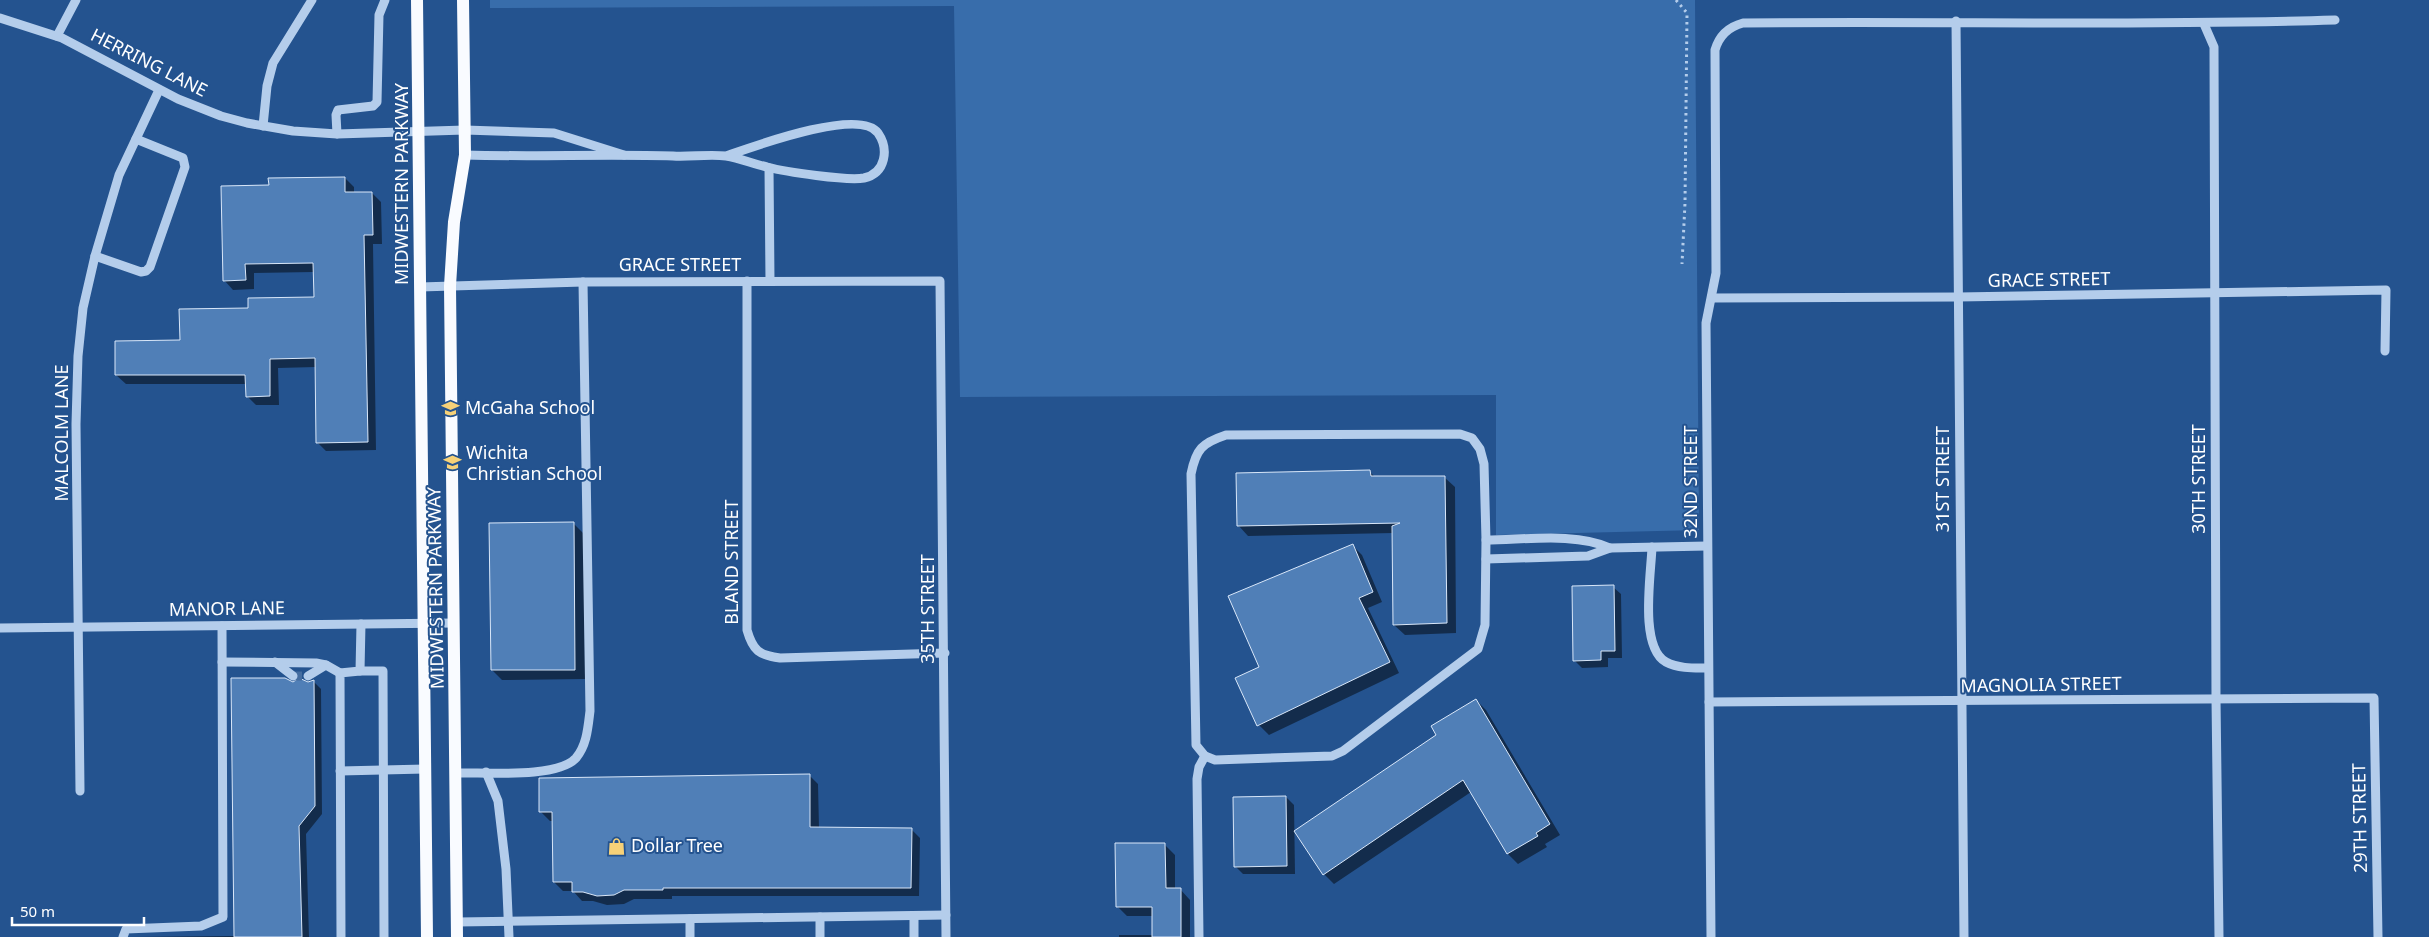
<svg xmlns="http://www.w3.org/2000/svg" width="2429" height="937" viewBox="0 0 2429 937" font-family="'Noto Sans',sans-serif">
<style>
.green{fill:#386dab}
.shadow{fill:#0007}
.building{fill:#507fb7;stroke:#d9e7f9}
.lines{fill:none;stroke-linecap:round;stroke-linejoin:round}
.minor-tunnel{stroke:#456da0;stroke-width:9;stroke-dasharray:9 4.5;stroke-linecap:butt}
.path{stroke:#b4cdeb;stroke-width:3;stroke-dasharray:2.5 4;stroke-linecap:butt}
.minor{stroke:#b4cdeb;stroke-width:9}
.major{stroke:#f9fbff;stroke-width:12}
.labels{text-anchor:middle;stroke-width:4;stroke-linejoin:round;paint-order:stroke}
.street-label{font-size:18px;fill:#fff;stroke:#24538f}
.poi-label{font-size:18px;fill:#fff;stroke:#24538f;text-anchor:start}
</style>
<rect width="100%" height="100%" fill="#24538f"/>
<!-- green -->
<path class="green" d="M490 0H1695L1699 530 1496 535V395L960 397 954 6 490 8Z"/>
<!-- shadow -->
<g class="shadow">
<path d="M345 178 354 187V193H372L381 202 382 244H373L376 450 326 451 317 442 316 367 278 368 279 405H256L247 396V384H126L116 375 181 341 249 309 315 298 314 272 254 273V289L233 290 224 280 270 186Z"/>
<path d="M1370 472 1376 478 1444 477 1455 487 1456 633 1405 635 1394 625V533L1248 536 1238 525Z"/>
<path d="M573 523 584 534 585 679 502 680 492 670Z"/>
<path d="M1352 545 1362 555 1382 602 1368 608 1399 673 1269 735 1259 725Z"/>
<path d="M1613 587 1621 594 1622 658H1608V667L1582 668 1574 660Z"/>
<path d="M313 681 321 689 322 814 306 834 309 937H131L235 936 293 684Z"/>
<path d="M1476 700 1486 710 1560 835 1545 844 1547 847 1518 864 1508 854 1471 792 1334 884 1324 874 1438 735Z"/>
<path d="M809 775 818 784 819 828 911 829 920 838 919 896H672V899H634L624 904 607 905 593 901H582L573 891H563L554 882V821H550L541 812Z"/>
<path d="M1286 797 1294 805 1295 874H1243L1236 867Z"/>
<path d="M1165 845 1175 855V889H1180L1190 900V937H1119V935H1153V916H1127L1117 906Z"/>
</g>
<!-- building -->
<g class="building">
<path d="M345 177V192H372L373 235H364L368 442 316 443 315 358 270 359V396L246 397 245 375H115V341L180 340 179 309 248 308V298L314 297 313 263 245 264 246 280 223 281 221 186 269 185 268 178Z"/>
<path d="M1370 470 1371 476H1445L1447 623 1393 625 1392 526 1400 523 1237 526 1236 473Z"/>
<path d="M574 522 575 670H491L489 523Z"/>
<path d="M1353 544 1373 592 1359 598 1390 662 1257 726 1235 678 1259 667 1228 596Z"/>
<path d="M1614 585 1615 651H1601V660L1573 661 1572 586Z"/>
<path d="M231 678H285L293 682 299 678 308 682 314 680 315 806 299 826 302 937H234Z"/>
<path d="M1476 699 1550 824 1536 833 1538 836 1507 854 1463 780 1323 875 1294 831 1436 735 1431 726Z"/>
<path d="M810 774V827L912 828 911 888H663V890H624L614 895 597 896 583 892H572V882H553L552 812H539V778Z"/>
<path d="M1286 796 1287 866 1234 867 1233 797Z"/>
<path d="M1115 843H1165L1166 888H1181V937H1152V907H1116Z"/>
</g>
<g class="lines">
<!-- minor-tunnel -->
<path class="minor-tunnel" d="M293 676H308"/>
<!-- path -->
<path class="path" d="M1676 0 1687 13 1685 203 1682 264"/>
<!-- minor -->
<g class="minor">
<path d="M0 18 62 38 178 99 221 116 247 123 293 131 337 134 465 130 554 133 624 155"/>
<path d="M1956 21 1964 937"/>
<path d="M2204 24 2214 47 2216 699 2219 937"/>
<path d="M57 36 76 0"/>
<path d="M263 126 267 86 273 63 312 0"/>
<path d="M337 134 336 115 338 110 373 106 377 102 379 15 385 0"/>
<path d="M465 155C534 157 604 154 673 156 690 157 709 154 726 156 740 158 753 164 767 167 786 172 847 181 864 178 886 173 889 149 878 133 860 107 752 147 726 156"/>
<path d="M769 168 770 281"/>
<path d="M95 256 141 272 146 271 150 267 185 167 183 158 136 139"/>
<path d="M747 281V630C753 651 759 655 780 658L945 653"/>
<path d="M420 287 583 282 940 281 946 937"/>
<path d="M1712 298 1958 297 2386 290 2385 351"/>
<path d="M1460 434 1472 438 1480 449 1484 464 1486 540 1485 625 1478 649 1343 751 1332 756 1215 760 1205 756 1196 745 1191 474C1196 449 1202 443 1226 435Z"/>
<path d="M1486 540C1524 540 1576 532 1610 548"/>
<path d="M1652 547C1651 575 1639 647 1666 662 1679 669 1695 668 1708 668"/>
<path d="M1486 559 1588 556 1610 548 1707 546"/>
<path d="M0 628 454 623"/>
<path d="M222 662 316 663 326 665 340 673"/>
<path d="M275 662 293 676"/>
<path d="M360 671H383L384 937"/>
<path d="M308 676 326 665"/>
<path d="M1709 702 2374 698 2378 937"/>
<path d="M340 771 425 769"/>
<path d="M486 772 498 801 506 869 509 937"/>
<path d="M455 773C483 772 557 779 576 758 587 745 588 727 590 711L583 282"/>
<path d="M80 791 76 424 78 356 83 308 95 256 119 175 159 90"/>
<path d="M914 916V937"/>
<path d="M820 917V937"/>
<path d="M457 922 946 915"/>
<path d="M123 937 126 929 201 926 223 917 222 626"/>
<path d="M341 937 340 673 360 671 361 624"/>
<path d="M690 937V919"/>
<path d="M1199 937 1197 779 1199 767 1205 756"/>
<path d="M1711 937 1706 323 1716 273 1715 50C1719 36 1728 27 1743 23 1941 21 2138 26 2335 20"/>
</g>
<!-- major -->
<g class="major">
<path d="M417 0 427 937"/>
<path d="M457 937 450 286 454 222 465 155 463 0"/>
</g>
</g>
<!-- icons -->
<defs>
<symbol id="school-bare" viewBox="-9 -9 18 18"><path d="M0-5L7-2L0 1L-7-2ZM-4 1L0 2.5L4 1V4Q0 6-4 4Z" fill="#f6d178" stroke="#24538f" stroke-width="2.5" paint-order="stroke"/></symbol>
<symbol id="shop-bare" viewBox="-9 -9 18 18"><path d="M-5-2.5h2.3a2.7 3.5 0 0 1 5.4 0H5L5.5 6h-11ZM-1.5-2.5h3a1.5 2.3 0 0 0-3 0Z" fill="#f6d178" stroke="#24538f" stroke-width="2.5" paint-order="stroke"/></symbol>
</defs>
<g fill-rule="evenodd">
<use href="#school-bare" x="438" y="396" width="25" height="25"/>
<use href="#school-bare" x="440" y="450" width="25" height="25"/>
<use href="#shop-bare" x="604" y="834" width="25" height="25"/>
</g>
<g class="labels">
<!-- street labels -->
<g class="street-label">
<text transform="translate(149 63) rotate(27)" y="6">HERRING LANE</text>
<text transform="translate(402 184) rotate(-90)" y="6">MIDWESTERN PARKWAY</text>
<text x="680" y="271">GRACE STREET</text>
<text transform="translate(2049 280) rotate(-1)" y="6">GRACE STREET</text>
<text transform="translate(62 433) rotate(-90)" y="6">MALCOLM LANE</text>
<text transform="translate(1943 479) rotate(-90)" y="6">31ST STREET</text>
<text transform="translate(2199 479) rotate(-90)" y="6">30TH STREET</text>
<text transform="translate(1691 482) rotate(-90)" y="6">32ND STREET</text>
<text transform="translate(732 562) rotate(-90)" y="6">BLAND STREET</text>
<text transform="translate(436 588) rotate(-91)" y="6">MIDWESTERN PARKWAY</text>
<text transform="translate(227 609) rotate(-1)" y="6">MANOR LANE</text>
<text transform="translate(928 609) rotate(-90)" y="6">35TH STREET</text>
<text transform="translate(2041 685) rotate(-1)" y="6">MAGNOLIA STREET</text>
<text transform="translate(2360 818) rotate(-91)" y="6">29TH STREET</text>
</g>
<!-- poi labels -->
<g class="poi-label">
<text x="465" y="414">McGaha School</text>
<text x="466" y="459">Wichita<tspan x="466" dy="21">Christian School</tspan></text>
<text x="631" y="852">Dollar Tree</text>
</g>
</g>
<!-- scale -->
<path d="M12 917v8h132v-8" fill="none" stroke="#ffffff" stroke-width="2.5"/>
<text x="20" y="917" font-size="15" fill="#ffffff" stroke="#24538f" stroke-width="4" paint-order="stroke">50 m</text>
</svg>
